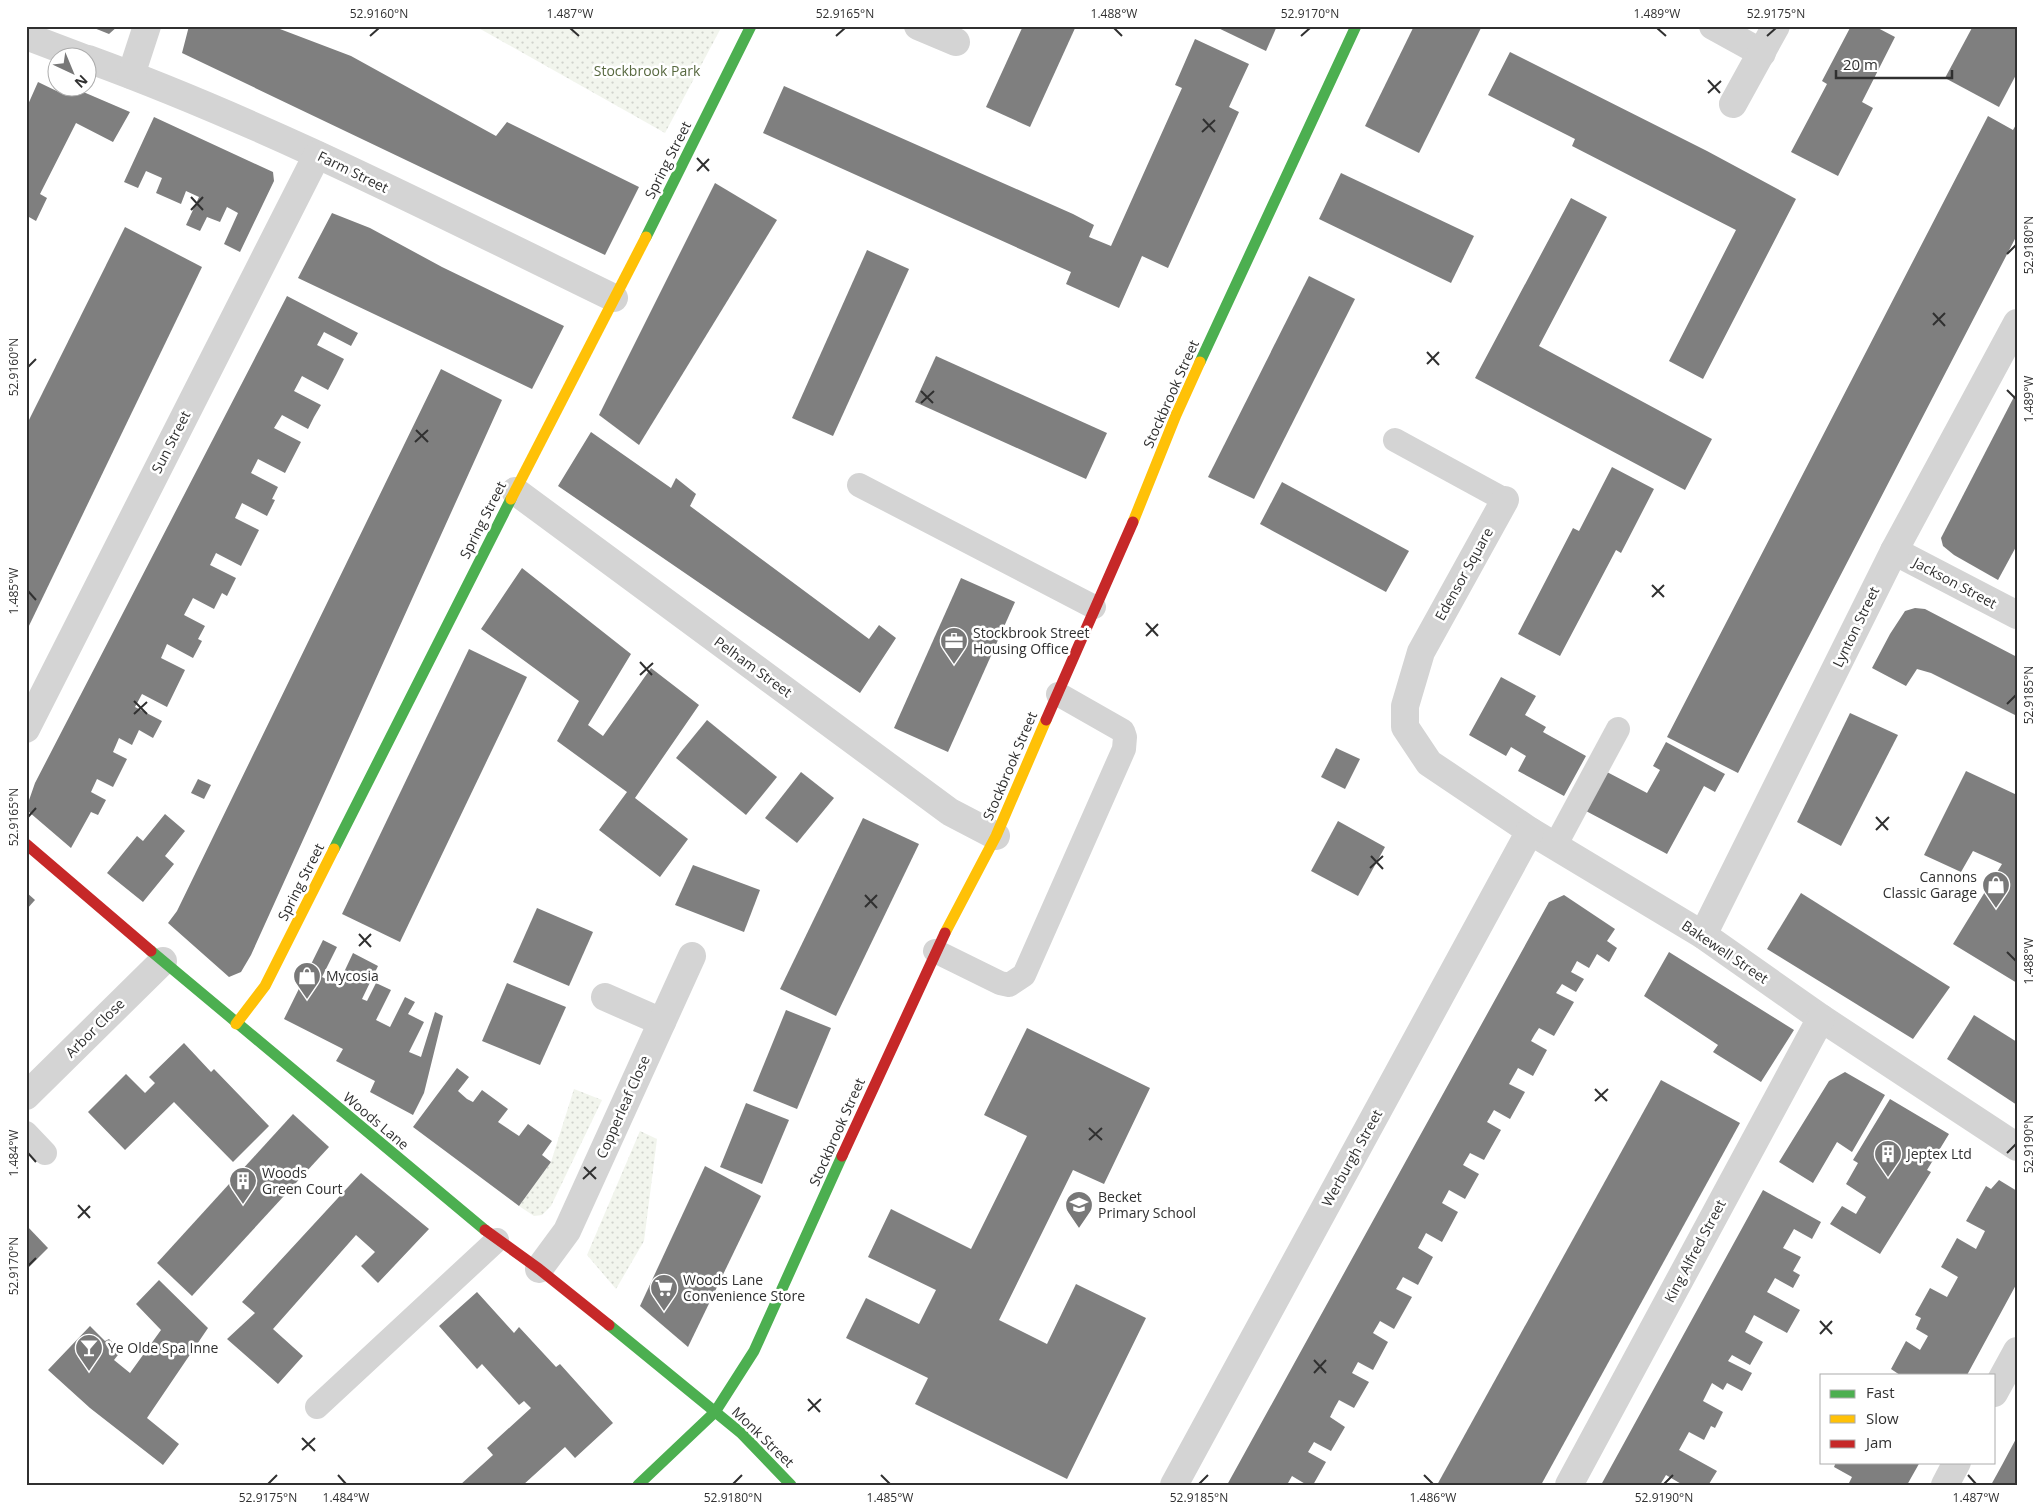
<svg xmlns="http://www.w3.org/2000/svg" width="2043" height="1511" viewBox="0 0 2043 1511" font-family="'Open Sans',sans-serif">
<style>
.grass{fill:url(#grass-dots)}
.building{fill:#7f7f7f}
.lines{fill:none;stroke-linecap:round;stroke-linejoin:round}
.lane{stroke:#d4d4d4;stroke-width:24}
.street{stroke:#d4d4d4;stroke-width:28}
.fast{stroke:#4caf50;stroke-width:11}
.slow{stroke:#ffc107;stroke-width:11}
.jam{stroke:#c62828;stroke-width:11}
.ticks{fill:none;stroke:#303030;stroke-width:2}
.labels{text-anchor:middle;stroke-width:5;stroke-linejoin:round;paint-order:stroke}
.park-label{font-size:14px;fill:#586940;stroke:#fff}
.street-label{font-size:14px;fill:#303030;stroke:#fff}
.poi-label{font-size:14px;fill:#303030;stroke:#fff;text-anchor:start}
.neatline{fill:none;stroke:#303030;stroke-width:2}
.ticks-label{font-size:12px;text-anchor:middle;fill:#303030}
</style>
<defs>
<pattern id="grass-dots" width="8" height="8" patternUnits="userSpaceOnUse" patternTransform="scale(1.25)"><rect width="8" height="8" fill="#f2f5ed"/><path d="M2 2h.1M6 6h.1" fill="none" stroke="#d0d2cc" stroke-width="1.8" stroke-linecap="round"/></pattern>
</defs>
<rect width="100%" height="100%" fill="#fff"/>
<!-- grass -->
<g class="grass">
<path d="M475 26H722L665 133Z"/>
<path d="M574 1089 602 1100 551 1206 542 1215 534 1216 519 1206 551 1162Z"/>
<path d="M640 1131 657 1139 644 1241 616 1289 587 1255Z"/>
</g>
<!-- building -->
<g class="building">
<path d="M89 26H118L109 34Z"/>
<path d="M189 26H272L351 56 496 136 507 122 639 187 605 255 182 53Z"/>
<path d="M1023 26H1076L1030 127 986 107Z"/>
<path d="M1214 26H1277L1266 51Z"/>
<path d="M1414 26H1482L1419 153 1365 126Z"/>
<path d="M1851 26H1874L1895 37 1862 102 1873 108 1838 176 1791 152 1827 84 1822 81Z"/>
<path d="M1973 26H2017V73L1999 107 1945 78Z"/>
<path d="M1195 39 1249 64 1229 107 1239 112 1168 268 1142 256 1119 308 1066 284 1071 272 763 133 784 86 1073 214 1094 225 1089 237 1111 246 1182 88 1175 85Z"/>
<path d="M1510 52 1707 151 1796 199 1703 379 1669 361 1736 230 1572 146 1575 139 1488 95Z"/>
<path d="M38 82 67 96 72 88H74L130 112 113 142 76 123 40 194 47 198 36 221 29 217 26 223V109Z"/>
<path d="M1988 116 2013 130 2017 123V235L1738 773 1667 737Z"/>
<path d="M154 117 273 172 274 181 240 252 224 244 238 213 227 207 220 222 207 217 200 231 186 225 199 197 186 191 181 204 156 193 162 178 146 171 138 188 124 182Z"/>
<path d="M1341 173 1474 236 1451 283 1319 219Z"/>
<path d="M715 183 777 220 639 445 599 415Z"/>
<path d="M1571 198 1607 217 1539 346 1712 439 1685 490 1475 378Z"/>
<path d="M332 213 370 228 442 267 564 326 532 389 298 278Z"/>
<path d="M125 227 202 267 26 632V426Z"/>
<path d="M867 250 909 269 833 436 792 418Z"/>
<path d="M1309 276 1355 299 1254 499 1208 477Z"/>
<path d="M287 296 358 333 351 346 324 332 317 345 344 359 336 375 328 390 302 376 294 391 321 405 314 417 308 429 282 415 274 428 301 442 285 473 258 459 251 473 278 487 272 499 275 500 267 516 242 503 235 518 259 530 241 566 216 553 210 565 236 578 227 596 222 593 214 609 193 598 184 615 205 626 198 639 202 641 193 658 167 644 161 658 185 670 167 707 142 694 135 707 162 721 153 738 139 730 132 745 119 738 113 752 127 759 113 787 97 779 91 792 106 800 98 815 91 812 71 848 29 812 27 806 35 783Z"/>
<path d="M936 356 1107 433 1086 479 915 402Z"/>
<path d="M441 369 502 400 251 955 241 972 229 977 168 923 177 911Z"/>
<path d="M2017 391V545L1998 580 1954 555 1943 546 1941 538Z"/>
<path d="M591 432 671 488 676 478 696 494 690 506 869 639 879 625 896 638 860 693 558 486Z"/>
<path d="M1612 467 1654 489 1621 553 1616 550 1560 656 1518 634 1573 528 1579 531Z"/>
<path d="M1282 482 1409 551 1386 592 1260 524Z"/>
<path d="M522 568 631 654 588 725 603 736 651 668 699 705 635 798 688 839 660 877 599 830 627 792 557 741 579 701 481 629Z"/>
<path d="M961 578 1015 602 948 752 894 728Z"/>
<path d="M1915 608 1925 609 2017 657V716L1931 673 1917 669 1906 686 1872 668 1890 634 1905 611Z"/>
<path d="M469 649 527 677 400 942 342 914Z"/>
<path d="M1501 677 1536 696 1525 715 1546 727 1543 732 1586 756 1564 796 1518 771 1526 756 1511 747 1506 756 1469 735Z"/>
<path d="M1850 713 1898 735 1841 846 1797 822Z"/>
<path d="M707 720 777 777 746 815 676 758Z"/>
<path d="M1666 742 1725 774 1715 792 1704 786 1667 854 1586 811 1607 772 1647 793 1660 770 1653 766Z"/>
<path d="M1336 748 1360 759 1345 789 1321 777Z"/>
<path d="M1966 771 2017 795V983L1953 944 2002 864 1973 851 1961 872 1924 855Z"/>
<path d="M801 772 834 798 797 843 765 818Z"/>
<path d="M198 779 211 785 204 799 191 793Z"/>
<path d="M165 814 185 831 165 856 174 864 143 902 107 873 137 836 143 841Z"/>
<path d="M863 818 919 844 836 1016 780 989Z"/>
<path d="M1338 821 1385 847 1358 896 1311 871Z"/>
<path d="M693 865 760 890 744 932 675 905Z"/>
<path d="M26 892 35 900 26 910Z"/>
<path d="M1801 893 1950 987 1913 1039 1767 949Z"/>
<path d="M1564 895 1615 929 1607 941 1617 948 1609 962 1597 954 1589 968 1577 961 1571 972 1584 979 1576 992 1562 984 1556 993 1574 1002 1554 1036 1539 1028 1535 1034 1531 1041 1547 1050 1533 1076 1518 1068 1509 1084 1525 1092 1510 1119 1494 1110 1487 1122 1501 1130 1484 1160 1470 1153 1463 1165 1479 1174 1465 1199 1449 1190 1442 1203 1458 1212 1442 1242 1426 1233 1418 1248 1433 1257 1418 1285 1403 1277 1396 1289 1412 1297 1394 1329 1380 1321 1373 1333 1388 1342 1373 1370 1358 1362 1352 1373 1369 1382 1354 1408 1339 1400 1335 1407 1330 1417 1345 1427 1331 1451 1314 1442 1308 1452 1326 1462 1313 1485H1307L1292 1476 1288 1483 1291 1485H1227L1549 902Z"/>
<path d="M537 908 593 932 569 986 513 962Z"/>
<path d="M323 940 337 947 322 977 338 985 353 953 378 966 362 999 367 1001 376 983 391 990 376 1020 390 1027 405 997 415 1002 408 1014 424 1022 409 1052 421 1057 435 1012 443 1016 424 1093 413 1115 370 1092 375 1081 336 1061 343 1049 284 1019Z"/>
<path d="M1669 952 1794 1030 1761 1082 1713 1052 1718 1045 1644 996Z"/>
<path d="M507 983 566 1007 540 1065 482 1041Z"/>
<path d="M786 1010 831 1028 797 1109 753 1091Z"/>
<path d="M1974 1015 2017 1042V1105L1947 1059Z"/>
<path d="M1027 1028 1150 1088 1104 1184 1073 1170 999 1320 1047 1344 1076 1284 1146 1318 1067 1479 915 1404 928 1378 846 1338 866 1298 919 1324 936 1290 868 1257 891 1209 971 1249 1027 1136 984 1115Z"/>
<path d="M184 1043 211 1072 214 1069 269 1126 233 1162 174 1102 125 1150 88 1112 126 1074 145 1093 155 1083 149 1077Z"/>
<path d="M457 1068 469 1077 458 1091 467 1099 473 1102 482 1090 508 1109 498 1122 519 1136 528 1124 552 1141 542 1155 551 1162 519 1206 413 1127Z"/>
<path d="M1845 1072 1885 1095 1852 1152 1837 1142 1813 1183 1779 1162 1829 1081Z"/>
<path d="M1661 1080 1740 1123 1541 1485H1437Z"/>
<path d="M1890 1099 1949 1134 1927 1170 1931 1172 1880 1254 1830 1224 1842 1206 1856 1214 1866 1197 1846 1184 1858 1163 1853 1160Z"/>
<path d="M746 1103 789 1120 762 1184 720 1167Z"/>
<path d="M293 1114 329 1147 192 1296 157 1263Z"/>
<path d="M705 1166 761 1196 688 1347 640 1306Z"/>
<path d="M361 1173 429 1229 378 1283 361 1266 375 1252 356 1235 273 1329 303 1356 278 1384 227 1339 255 1313 242 1302Z"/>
<path d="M1999 1180 2017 1191V1283L1967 1375H1900L1891 1369 1906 1341 1920 1350 1928 1336 1916 1329 1921 1318 1915 1315 1930 1288 1947 1297 1958 1277 1941 1267 1957 1238 1976 1249 1985 1231 1966 1221 1986 1186 1991 1189Z"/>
<path d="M1763 1190 1821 1222 1812 1239 1794 1229 1783 1248 1801 1257 1793 1271 1800 1275 1793 1288 1775 1278 1767 1292 1800 1310 1787 1333 1754 1315 1745 1332 1763 1342 1750 1365 1732 1355 1728 1361 1752 1373 1742 1391 1727 1383 1723 1390 1712 1383 1703 1401 1723 1412 1715 1428 1711 1426 1704 1440 1689 1432 1679 1450 1717 1471 1709 1484 1683 1485 1666 1475 1660 1485H1601Z"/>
<path d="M26 1225 48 1248 26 1270Z"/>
<path d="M159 1280 208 1328 147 1418 179 1444 163 1465 90 1408 48 1370 90 1326 105 1341 109 1339 121 1351 114 1360 130 1373 161 1330 136 1304Z"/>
<path d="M477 1292 514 1333 519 1327 556 1367 560 1364 613 1423 575 1458 565 1447 523 1485H460L493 1455 487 1448 531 1408 524 1401 519 1405 482 1364 477 1369 439 1326Z"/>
<path d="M2017 1437V1485H1991L2002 1465Z"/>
<path d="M1836 1462H1920L1907 1485H1848L1852 1477 1834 1467Z"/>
</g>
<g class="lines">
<!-- lane -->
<g class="lane">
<path d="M1395 440 1505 500"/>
<path d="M859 485 1094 607"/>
<path d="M1555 846 1618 729"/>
<path d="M935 951 1000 983 1009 985 1024 975 1124 749 1125 737 1123 731 1058 694"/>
<path d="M26 1133 45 1153"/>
<path d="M317 1407 497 1240"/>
</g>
<!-- street -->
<g class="street">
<path d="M918 26 956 42"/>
<path d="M1713 26 1762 53"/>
<path d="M26 36 84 58"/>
<path d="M88 59C269 125 441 214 614 298"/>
<path d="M131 75 147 26"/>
<path d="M1733 104 1776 26"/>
<path d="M515 491 950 812 996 836"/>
<path d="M1505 500 1421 652 1405 706V727L1429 763 1530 831 1703 935 1821 1018 2017 1147"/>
<path d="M1894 551 2017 615"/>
<path d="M26 729 317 155"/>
<path d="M1703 935 1894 551 2017 323"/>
<path d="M605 997 662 1022"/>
<path d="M26 1096 163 961"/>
<path d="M539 1269 567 1231 692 956"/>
<path d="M1994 1393 2017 1351"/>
<path d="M1174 1485 1530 831"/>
<path d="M1569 1485 1821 1018"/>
<path d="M1945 1485 1957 1462"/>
</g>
<!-- fast -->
<g class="fast">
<path d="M646 237 751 26"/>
<path d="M1200 362 1356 26"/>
<path d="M334 849 511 499"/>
<path d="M151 951 485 1230"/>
<path d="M609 1325 741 1433 791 1485"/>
<path d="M638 1485 715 1412 754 1351 842 1156"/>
</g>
<!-- slow -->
<g class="slow">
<path d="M511 499 646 237"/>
<path d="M1133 522 1176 415 1200 362"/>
<path d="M945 933 996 836 1046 720"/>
<path d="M236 1024 265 986 334 849"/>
</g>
<!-- jam -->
<g class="jam">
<path d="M1046 720 1133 522"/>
<path d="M26 844 151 951"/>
<path d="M842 1156 945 933"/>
<path d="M485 1230 539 1269 609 1325"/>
</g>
</g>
<!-- ticks -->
<path class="ticks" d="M570 28 579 36M1114 28 1122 36M1657 28 1666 36M370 36 379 28M836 36 845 28M1301 36 1310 28M1767 36 1776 28M1708 80 1720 93M1708 93 1721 81M1203 119 1215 132M1202 132 1215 120M697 158 709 171M697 171 709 159M191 197 203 210M191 210 203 197M2007 254 2016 245M1933 313 1945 326M1933 325 1945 313M1427 352 1439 365M1427 364 1439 352M28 367 36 359M2007 390 2016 399M921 391 933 403M921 403 934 391M416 430 428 442M415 442 428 430M1652 585 1664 597M28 591 36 600M1652 597 1664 585M1146 623 1158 636M1146 636 1158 624M640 662 652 675M640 675 653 663M134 701 147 714M2007 704 2016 695M134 714 147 702M28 817 36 808M1876 817 1888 830M1876 830 1889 817M1371 856 1383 869M1370 868 1383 856M865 895 877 908M865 907 877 895M359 934 371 947M359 946 371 934M2007 952 2016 961M1595 1089 1607 1101M1595 1101 1608 1089M1089 1128 1102 1140M1089 1140 1102 1128M28 1153 36 1162M2007 1153 2016 1144M584 1167 596 1179M583 1179 596 1167M78 1205 90 1218M78 1218 90 1206M28 1266 36 1258M1820 1321 1832 1334M1820 1334 1832 1321M1314 1360 1326 1373M1314 1373 1326 1360M808 1399 820 1412M808 1411 821 1399M302 1438 315 1451M302 1450 315 1438M338 1475 346 1484M881 1475 890 1484M1424 1475 1433 1484M1968 1475 1976 1484M268 1484 277 1475M733 1484 742 1475M1199 1484 1208 1475M1664 1484 1673 1475"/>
<!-- icons -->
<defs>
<symbol id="office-pin" viewBox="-11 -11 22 30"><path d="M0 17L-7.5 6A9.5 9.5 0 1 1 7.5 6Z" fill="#787878" stroke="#fff"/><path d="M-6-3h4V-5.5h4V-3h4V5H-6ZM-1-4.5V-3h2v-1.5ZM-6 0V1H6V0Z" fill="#fff"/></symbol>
<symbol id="shop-pin" viewBox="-11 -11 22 30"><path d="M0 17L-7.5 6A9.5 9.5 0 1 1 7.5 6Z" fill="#787878" stroke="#fff"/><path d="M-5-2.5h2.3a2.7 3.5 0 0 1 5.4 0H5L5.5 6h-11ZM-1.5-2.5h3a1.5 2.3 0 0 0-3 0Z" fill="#fff"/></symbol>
<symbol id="building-pin" viewBox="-11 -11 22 30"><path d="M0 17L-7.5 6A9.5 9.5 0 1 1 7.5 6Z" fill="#787878" stroke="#fff"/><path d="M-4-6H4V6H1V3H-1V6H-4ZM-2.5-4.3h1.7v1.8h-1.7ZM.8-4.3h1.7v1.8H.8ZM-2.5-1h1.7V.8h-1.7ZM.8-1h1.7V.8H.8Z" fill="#fff"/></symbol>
<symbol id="school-pin" viewBox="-11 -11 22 30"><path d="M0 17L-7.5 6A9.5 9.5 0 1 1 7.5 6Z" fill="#787878" stroke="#fff"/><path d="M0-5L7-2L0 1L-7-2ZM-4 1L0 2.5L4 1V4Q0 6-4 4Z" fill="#fff"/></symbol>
<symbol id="supermarket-pin" viewBox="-11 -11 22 30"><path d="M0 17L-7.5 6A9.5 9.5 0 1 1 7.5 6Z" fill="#787878" stroke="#fff"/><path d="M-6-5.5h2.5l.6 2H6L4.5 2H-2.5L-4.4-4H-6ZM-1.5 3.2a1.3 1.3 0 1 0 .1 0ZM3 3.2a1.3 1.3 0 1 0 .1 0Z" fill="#fff"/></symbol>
<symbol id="bar-pin" viewBox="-11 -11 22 30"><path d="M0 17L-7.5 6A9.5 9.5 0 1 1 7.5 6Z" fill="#787878" stroke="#fff"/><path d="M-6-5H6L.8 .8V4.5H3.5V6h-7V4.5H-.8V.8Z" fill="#fff"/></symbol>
</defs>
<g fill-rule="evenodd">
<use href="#office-pin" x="938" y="625" width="32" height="43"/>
<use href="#shop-pin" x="1980" y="869" width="32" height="43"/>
<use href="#shop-pin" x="291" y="960" width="32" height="43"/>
<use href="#building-pin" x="1872" y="1138" width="32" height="43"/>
<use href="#building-pin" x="227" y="1165" width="32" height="43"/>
<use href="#school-pin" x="1063" y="1189" width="32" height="43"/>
<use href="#supermarket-pin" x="648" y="1272" width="32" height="43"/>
<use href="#bar-pin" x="73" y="1332" width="32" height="43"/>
</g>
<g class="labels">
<!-- park labels -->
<g class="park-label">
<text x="647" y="76">Stockbrook Park</text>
</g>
<!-- street labels -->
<g class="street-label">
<text transform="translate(668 160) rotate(-63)" y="5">Spring Street</text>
<text transform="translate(353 172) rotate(26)" y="5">Farm Street</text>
<text transform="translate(1171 394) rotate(-66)" y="5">Stockbrook Street</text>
<text transform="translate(171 442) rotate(-63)" y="5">Sun Street</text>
<text transform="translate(483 520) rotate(-63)" y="5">Spring Street</text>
<text transform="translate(1464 574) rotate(-61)" y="5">Edensor Square</text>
<text transform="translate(1955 583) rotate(28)" y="5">Jackson Street</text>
<text transform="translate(1856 627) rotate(-64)" y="5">Lynton Street</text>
<text transform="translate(753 667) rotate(36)" y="5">Pelham Street</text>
<text transform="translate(1010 766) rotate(-67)" y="5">Stockbrook Street</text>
<text transform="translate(301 882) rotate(-63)" y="5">Spring Street</text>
<text transform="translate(1725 952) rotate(34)" y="5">Bakewell Street</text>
<text transform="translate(95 1028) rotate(-45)" y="5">Arbor Close</text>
<text transform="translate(623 1107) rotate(-66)" y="5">Copperleaf Close</text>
<text transform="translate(376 1121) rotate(40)" y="5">Woods Lane</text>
<text transform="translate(837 1132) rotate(-66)" y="5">Stockbrook Street</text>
<text transform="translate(1352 1158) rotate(-61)" y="5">Werburgh Street</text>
<text transform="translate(1695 1251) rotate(-62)" y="5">King Alfred Street</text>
<text transform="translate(763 1437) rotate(44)" y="5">Monk Street</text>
</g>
<!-- poi labels -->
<g class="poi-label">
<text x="973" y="638">Stockbrook Street<tspan x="973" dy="16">Housing Office</tspan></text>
<text x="1977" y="882" text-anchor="end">Cannons<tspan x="1977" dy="16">Classic Garage</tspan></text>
<text x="326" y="981">Mycosia</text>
<text x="1907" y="1159">Jeptex Ltd</text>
<text x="262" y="1178">Woods<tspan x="262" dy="16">Green Court</tspan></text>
<text x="1098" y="1202">Becket<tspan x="1098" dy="16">Primary School</tspan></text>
<text x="683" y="1285">Woods Lane<tspan x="683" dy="16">Convenience Store</tspan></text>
<text x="108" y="1353">Ye Olde Spa Inne</text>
</g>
</g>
<!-- border -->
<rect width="2043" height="1511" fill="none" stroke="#ffffff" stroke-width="55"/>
<!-- legend -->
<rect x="1820" y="1374" width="175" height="90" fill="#ffffff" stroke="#acacac"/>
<rect x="1830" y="1390" width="25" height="8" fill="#4caf50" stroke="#acacac"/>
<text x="1866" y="1398" font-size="15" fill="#303030">Fast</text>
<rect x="1830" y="1415" width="25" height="8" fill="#ffc107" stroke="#acacac"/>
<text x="1866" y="1424" font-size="15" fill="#303030">Slow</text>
<rect x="1830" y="1440" width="25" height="8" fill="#c62828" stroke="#acacac"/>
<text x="1866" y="1448" font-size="15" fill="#303030">Jam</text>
<!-- north arrow -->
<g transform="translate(72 72) rotate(136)"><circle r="24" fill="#ffffff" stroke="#acacac"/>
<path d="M0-4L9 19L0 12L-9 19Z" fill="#787878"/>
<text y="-8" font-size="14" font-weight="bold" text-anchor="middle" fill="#303030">N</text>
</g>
<!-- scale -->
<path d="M1836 70v8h116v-8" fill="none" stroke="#303030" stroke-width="2.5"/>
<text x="1843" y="70" font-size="15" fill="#303030" stroke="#ffffff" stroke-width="4" paint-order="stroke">20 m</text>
<rect x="28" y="28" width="1988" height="1456" class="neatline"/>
<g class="ticks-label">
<text x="379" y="18">52.9160°N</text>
<text x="570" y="18">1.487°W</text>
<text x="845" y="18">52.9165°N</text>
<text x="1114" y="18">1.488°W</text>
<text x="1310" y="18">52.9170°N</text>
<text x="1657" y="18">1.489°W</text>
<text x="1776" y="18">52.9175°N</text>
<text transform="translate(2029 245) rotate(-90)" y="4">52.9180°N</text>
<text transform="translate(14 367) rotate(-90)" y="4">52.9160°N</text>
<text transform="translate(2029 399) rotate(-90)" y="4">1.489°W</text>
<text transform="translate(14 591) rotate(-90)" y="4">1.485°W</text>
<text transform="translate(2029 695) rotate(-90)" y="4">52.9185°N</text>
<text transform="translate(14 817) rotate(-90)" y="4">52.9165°N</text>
<text transform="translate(2029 961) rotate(-90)" y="4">1.488°W</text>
<text transform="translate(2029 1144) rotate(-90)" y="4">52.9190°N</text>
<text transform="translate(14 1153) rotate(-90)" y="4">1.484°W</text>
<text transform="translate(14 1266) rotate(-90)" y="4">52.9170°N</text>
<text x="268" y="1502">52.9175°N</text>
<text x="346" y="1502">1.484°W</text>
<text x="733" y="1502">52.9180°N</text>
<text x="890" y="1502">1.485°W</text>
<text x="1199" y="1502">52.9185°N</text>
<text x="1433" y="1502">1.486°W</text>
<text x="1664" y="1502">52.9190°N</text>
<text x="1976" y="1502">1.487°W</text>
</g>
</svg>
